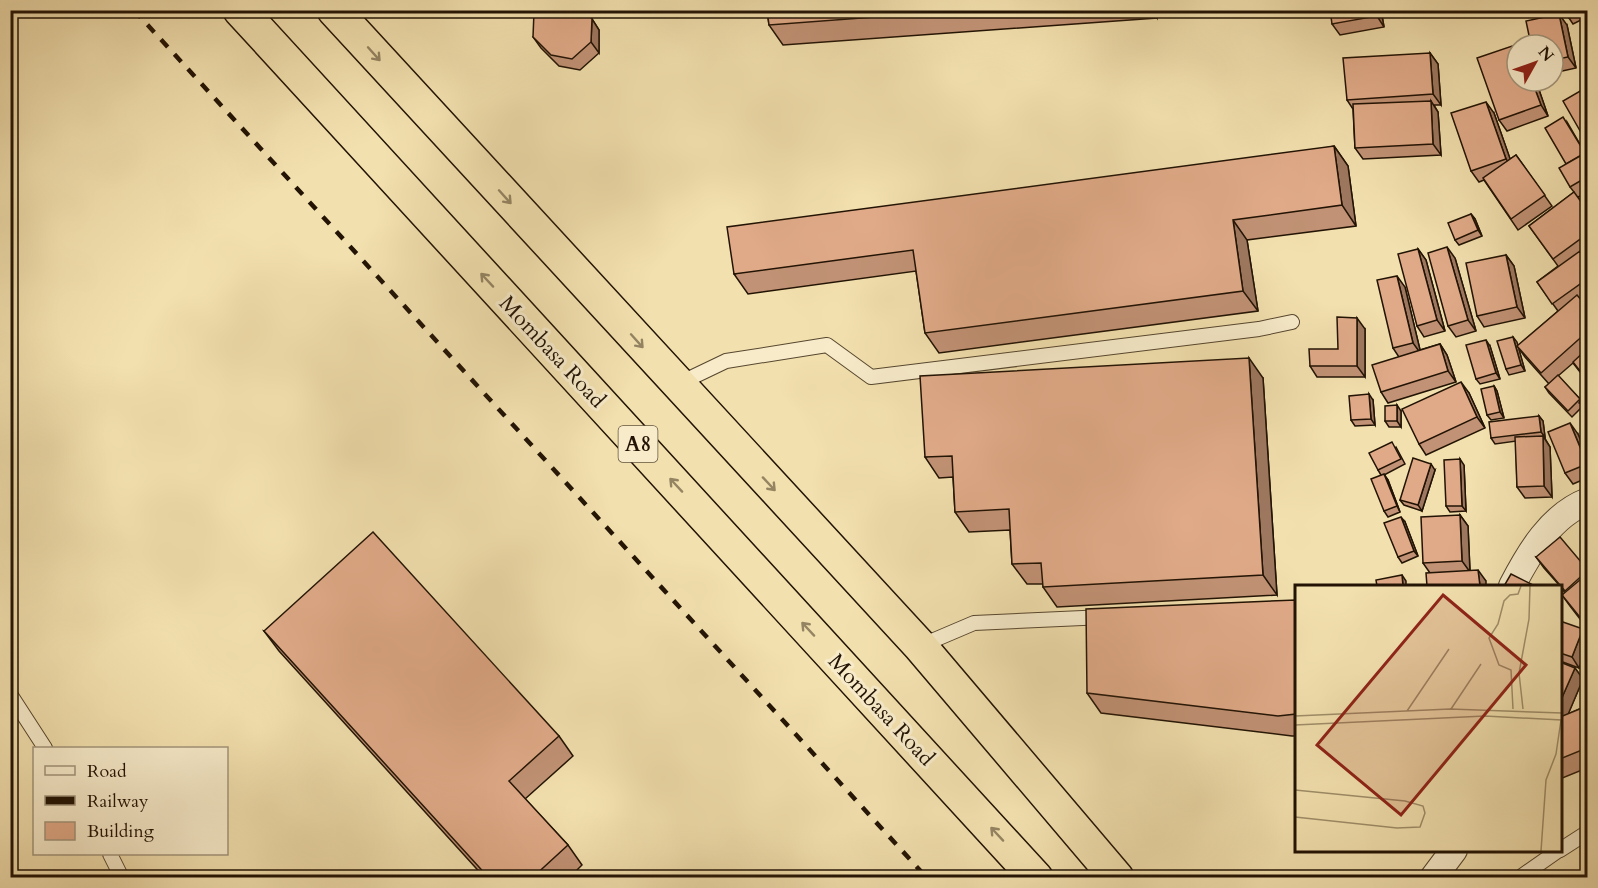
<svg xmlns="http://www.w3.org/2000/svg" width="1598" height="888" viewBox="0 0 1598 888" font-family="Cardo,serif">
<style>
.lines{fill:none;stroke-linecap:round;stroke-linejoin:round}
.service-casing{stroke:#56462e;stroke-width:16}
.minor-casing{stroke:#56462e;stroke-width:28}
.trunk-casing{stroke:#221304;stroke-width:36}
.service{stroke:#f7ebca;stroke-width:14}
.minor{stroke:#f7ebca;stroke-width:26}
.trunk{stroke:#f2e0ae;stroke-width:33}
.rail{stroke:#221304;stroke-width:4.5;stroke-dasharray:10 10;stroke-linecap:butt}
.wall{fill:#c19275;stroke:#221304;stroke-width:1.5}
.shaded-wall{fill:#9d775f;stroke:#221304;stroke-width:1.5}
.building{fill:#e0aa88;stroke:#221304;stroke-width:1.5}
.oneway{stroke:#948462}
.labels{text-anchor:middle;stroke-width:6;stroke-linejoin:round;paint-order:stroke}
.shield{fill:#f7ebca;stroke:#62543f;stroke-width:1.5}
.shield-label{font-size:21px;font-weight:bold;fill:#221304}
.street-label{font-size:22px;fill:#221304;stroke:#f7ebca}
.inset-road{fill:none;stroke:#9f8e6a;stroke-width:1.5}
.view{fill:#8f2418;fill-opacity:0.15;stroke:#8f2418;stroke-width:3}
.inset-edge{fill:none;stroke:#221304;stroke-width:3}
</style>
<rect width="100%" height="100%" fill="#f2e0ae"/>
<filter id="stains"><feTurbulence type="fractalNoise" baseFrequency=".00333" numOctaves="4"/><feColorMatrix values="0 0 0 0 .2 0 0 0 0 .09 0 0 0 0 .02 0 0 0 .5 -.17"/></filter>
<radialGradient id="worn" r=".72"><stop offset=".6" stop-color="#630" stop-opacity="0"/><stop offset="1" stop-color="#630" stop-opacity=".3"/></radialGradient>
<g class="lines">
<defs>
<g id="service">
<path d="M678 384 726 361 827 345 871 377 1259 329 1292 322"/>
<path d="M920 646 974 623 1105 617"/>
<path d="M10 694 45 748"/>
<path d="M1560 850 1588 832"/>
<path d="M110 854 122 878"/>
<path d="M1519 878 1559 850"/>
</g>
<g id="minor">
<path d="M1512 586C1529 553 1551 515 1588 501"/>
<path d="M1433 878 1454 850"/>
</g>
<g id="trunk">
<path d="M240 10 1036 878"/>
<path d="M334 10 920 646 1117 878"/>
</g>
</defs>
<!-- service casing -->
<use href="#service" class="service-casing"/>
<!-- minor casing -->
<use href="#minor" class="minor-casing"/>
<!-- trunk casing -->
<use href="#trunk" class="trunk-casing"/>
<!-- service -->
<use href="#service" class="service"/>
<!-- minor -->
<use href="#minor" class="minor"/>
<!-- trunk -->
<use href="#trunk" class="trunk"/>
<!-- rail -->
<path class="rail" d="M134 10 927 878"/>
</g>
<!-- wall -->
<g class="wall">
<path d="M767 10H1157V18L783 45 769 25Z"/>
<path d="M1162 10H1217L1166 16Z"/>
<path d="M1381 10 1384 27 1340 35 1332 24Z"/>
<path d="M1587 10V17L1573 24 1569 18Z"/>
<path d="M592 19 599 30V53L580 70 559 66 541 48 533 37Z"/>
<path d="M1567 25 1576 68 1553 73V45Z"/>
<path d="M1430 53 1438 64 1441 105H1434L1438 112 1441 155 1363 159 1355 148 1353 109 1347 100Z"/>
<path d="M1517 81H1536L1548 116 1507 131 1499 120Z"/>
<path d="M1494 113 1510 159 1516 155 1552 206 1518 230 1484 180 1479 182 1471 171Z"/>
<path d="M1567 122 1585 153 1587 152V195L1586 193 1578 197 1587 210V250L1582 255 1587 263V296L1581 300 1587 307V374L1584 377 1573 363 1558 376 1581 400 1587 387V414L1582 407 1572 417 1549 393 1545 387 1549 384 1525 357 1518 347 1525 371 1509 375 1506 369 1513 337 1518 346 1558 311 1537 282 1558 266 1529 226 1574 192 1570 187 1566 164Z"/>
<path d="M1334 146 1348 166 1356 226 1247 240 1258 311 939 353 925 333 916 271 748 294 734 274Z"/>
<path d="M1471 214 1475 219 1482 236 1459 245 1455 240Z"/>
<path d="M1418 249 1426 260 1445 331 1424 337 1417 326Z"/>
<path d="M1506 255 1514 266 1525 318 1484 327 1477 316Z"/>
<path d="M1455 258 1476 331 1456 337 1448 326Z"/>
<path d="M1405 287 1420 350 1440 344 1447 355 1456 382 1388 403 1381 392 1399 357 1393 348Z"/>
<path d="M1365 329V377H1317L1310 366 1338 349Z"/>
<path d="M1490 346 1500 379 1480 384 1476 379Z"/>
<path d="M1263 378 1277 595 1057 607 1043 587V584H1027L1012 564 1010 530 969 532 955 512 953 477 939 478 925 457Z"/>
<path d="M1494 386 1497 391 1504 418 1491 420 1487 415Z"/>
<path d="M1469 393 1485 428 1426 455 1419 444Z"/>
<path d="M1373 400 1375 425 1355 426 1351 420Z"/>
<path d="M1401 411V427H1389L1385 421Z"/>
<path d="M1539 416 1543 421 1545 437H1544L1550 447 1552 497 1525 498 1517 487 1516 441 1495 444 1491 438Z"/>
<path d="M1578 434 1587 456V478L1573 484 1565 473Z"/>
<path d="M1396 447 1405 464 1384 475 1388 480 1400 512 1388 517 1384 511 1381 475 1378 470Z"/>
<path d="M1464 465 1466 511 1450 512 1446 506Z"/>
<path d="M1435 470 1422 511 1404 505 1400 500Z"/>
<path d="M1460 515 1468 526 1470 571 1486 581 1430 573 1423 563Z"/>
<path d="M1405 522 1418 556 1402 563 1398 557Z"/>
<path d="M1536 557 1587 569V628L1570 606 1562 595 1565 593 1560 586 1544 568Z"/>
<path d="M1296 600V736H1292L1101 713 1087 693Z"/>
<path d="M1560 621 1579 668 1560 661Z"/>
<path d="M264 631 559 736 573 756 525 799 568 845 582 865 569 878H485L279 651Z"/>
<path d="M1560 662 1575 668 1583 679 1568 714 1586 706 1587 689V768L1560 779Z"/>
</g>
<!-- shaded-wall -->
<g class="shaded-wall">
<path d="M1152 10H1157V18Z"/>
<path d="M1376 10H1381L1384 27 1377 16Z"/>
<path d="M1559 14 1567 25 1576 68 1568 57Z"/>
<path d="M592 19 599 30V53L591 42Z"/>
<path d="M1430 53 1438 64 1441 105 1433 94Z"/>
<path d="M1532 81H1536L1548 116 1541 105Z"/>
<path d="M1431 101 1438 112 1441 155 1433 144Z"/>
<path d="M1486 102 1494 113 1514 170 1506 159Z"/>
<path d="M1334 146 1348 166 1356 226 1342 205Z"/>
<path d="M1471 214 1475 219 1482 236 1478 230Z"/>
<path d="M1233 220 1247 240 1258 311 1243 291Z"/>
<path d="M1447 247 1455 258 1476 331 1468 320Z"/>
<path d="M1418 249 1426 260 1445 331 1437 320Z"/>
<path d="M1506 255 1514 266 1525 318 1517 307Z"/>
<path d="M1397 276 1405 287 1421 354 1413 343Z"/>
<path d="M1357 318 1365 329V377L1357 366Z"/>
<path d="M1513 337 1517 342 1525 371 1521 365Z"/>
<path d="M1486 340 1490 346 1500 379 1496 373Z"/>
<path d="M1440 344 1447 355 1456 382 1448 371Z"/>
<path d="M1249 358 1263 378 1277 595 1263 575Z"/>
<path d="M1461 382 1469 393 1485 428 1477 417Z"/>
<path d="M1494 386 1497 391 1504 418 1500 412Z"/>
<path d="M1369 394 1373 400 1375 425 1371 419Z"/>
<path d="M1397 405 1401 411V427L1397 421Z"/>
<path d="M1539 416 1543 421 1545 437 1541 432Z"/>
<path d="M1570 423 1578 434 1587 456V463Z"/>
<path d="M1543 436 1550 447 1552 497 1544 486Z"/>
<path d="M1460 459 1464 465 1466 511 1462 506Z"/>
<path d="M1431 464 1435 470 1422 511 1418 505Z"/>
<path d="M1384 474 1388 480 1400 512 1397 506Z"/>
<path d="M1460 515 1468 526 1470 572 1462 561Z"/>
<path d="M1401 517 1405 522 1418 556 1414 551Z"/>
<path d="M1478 570 1486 581V586H1480Z"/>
<path d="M1402 575 1406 581V586H1403Z"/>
<path d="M1583 629 1587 636V648L1579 668 1572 657Z"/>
<path d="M1575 668 1583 679 1564 724 1560 719V702Z"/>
</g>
<!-- building -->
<g class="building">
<path d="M536 10H585L592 19 591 42 572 59 551 55 533 37 534 12Z"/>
<path d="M767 10H968L769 25Z"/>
<path d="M1330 10H1376L1377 16 1332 24Z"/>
<path d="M1566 10H1587L1569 18Z"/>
<path d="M1559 14 1568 57 1553 60V45H1531L1526 21Z"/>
<path d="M1518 44 1519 45H1517V81H1532L1541 105 1499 120 1477 58Z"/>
<path d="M1430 53 1433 94 1347 100 1343 58Z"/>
<path d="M1587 87V143L1563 101Z"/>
<path d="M1431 101 1433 144 1355 148 1353 104Z"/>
<path d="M1486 102 1506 159 1471 171 1451 113Z"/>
<path d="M1563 117 1585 153 1566 164 1545 128Z"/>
<path d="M1334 146 1342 205 1233 220 1243 291 925 333 913 250 734 274 727 227Z"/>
<path d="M1587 152V177L1570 187 1559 168Z"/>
<path d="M1516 155 1545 195 1511 219 1483 178Z"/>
<path d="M1587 186V195L1583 188Z"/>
<path d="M1574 192 1587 210V234L1553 259 1529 226Z"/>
<path d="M1471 214 1478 230 1455 240 1448 223Z"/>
<path d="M1447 247 1468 320 1448 326 1428 253Z"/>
<path d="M1418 249 1437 320 1417 326 1398 254Z"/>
<path d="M1580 251 1587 263V279L1552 304 1537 282Z"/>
<path d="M1506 255 1517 307 1477 316 1466 263Z"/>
<path d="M1397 276 1413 343 1393 348 1377 280Z"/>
<path d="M1577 295 1587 307V332L1541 373 1517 346Z"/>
<path d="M1337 317 1357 318V366H1310L1309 349H1338Z"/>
<path d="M1513 337 1521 365 1506 369 1497 341Z"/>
<path d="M1486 340 1496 373 1476 379 1466 345Z"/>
<path d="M1440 344 1448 371 1381 392 1372 365Z"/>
<path d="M1587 349V365L1580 371 1573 362Z"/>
<path d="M1249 358 1263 575 1043 587 1041 563 1012 564 1009 509 955 512 952 456 925 457 920 376Z"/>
<path d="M1558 375 1580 399 1568 411 1545 387Z"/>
<path d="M1461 382 1477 417 1419 444 1402 409Z"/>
<path d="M1494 386 1500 412 1487 415 1481 389Z"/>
<path d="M1587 387V407L1579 403Z"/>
<path d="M1369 394 1371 419 1351 420 1349 396Z"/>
<path d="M1397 405V421H1385V406Z"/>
<path d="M1539 416 1541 432 1491 438 1489 422Z"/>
<path d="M1570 423 1587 464 1565 473 1548 432Z"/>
<path d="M1543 436 1544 486 1517 487 1515 437Z"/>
<path d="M1392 442 1401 459 1378 470 1369 453Z"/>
<path d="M1413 458 1431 464 1418 505 1400 500Z"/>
<path d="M1460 459 1462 506H1446L1444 460Z"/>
<path d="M1384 474 1397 506 1384 511 1371 479Z"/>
<path d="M1460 515 1462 561 1423 563 1421 517Z"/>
<path d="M1401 517 1414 551 1398 557 1384 523Z"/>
<path d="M1587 520V537L1581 522Z"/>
<path d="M373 532 559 736 509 781 568 845 532 878H489L264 631Z"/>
<path d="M1560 537 1587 569V571L1565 591 1536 557Z"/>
<path d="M1478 570 1480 586H1427L1426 573Z"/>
<path d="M1511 574 1535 586H1504Z"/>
<path d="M1587 574V626L1562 595Z"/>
<path d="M1402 575 1403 586H1377L1376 580Z"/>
<path d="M1296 600V714L1278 716 1087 693 1086 609Z"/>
<path d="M1560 621 1583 629 1572 657 1560 653Z"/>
<path d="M1587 656V668L1583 667Z"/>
<path d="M1560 662 1575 668 1560 702Z"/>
<path d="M1587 689V706H1586L1581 691Z"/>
<path d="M1587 706V748L1560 759V717Z"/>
</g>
<!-- one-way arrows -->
<defs><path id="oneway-shaft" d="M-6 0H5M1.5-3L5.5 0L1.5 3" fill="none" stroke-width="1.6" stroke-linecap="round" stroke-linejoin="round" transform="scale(1.5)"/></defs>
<g class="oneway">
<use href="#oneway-shaft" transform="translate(374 54) rotate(48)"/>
<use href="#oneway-shaft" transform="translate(505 197) rotate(48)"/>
<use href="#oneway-shaft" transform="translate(487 280) rotate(-133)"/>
<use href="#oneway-shaft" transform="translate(637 341) rotate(48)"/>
<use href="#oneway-shaft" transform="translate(769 484) rotate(47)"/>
<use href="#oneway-shaft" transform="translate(676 485) rotate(-133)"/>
<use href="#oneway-shaft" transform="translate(808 629) rotate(-133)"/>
<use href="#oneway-shaft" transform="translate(997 834) rotate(-133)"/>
</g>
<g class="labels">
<!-- shield labels -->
<rect class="shield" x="618.5" y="426" width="39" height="36" rx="4.5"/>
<g class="shield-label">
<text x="638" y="451">A8</text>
</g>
<!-- street labels -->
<g class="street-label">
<text transform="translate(553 351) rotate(47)" y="8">Mombasa Road</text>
<text transform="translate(882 709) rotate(47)" y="8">Mombasa Road</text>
</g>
</g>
<!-- overview -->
<g transform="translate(1295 585)">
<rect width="267" height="267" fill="#f2e0ae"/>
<path class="inset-road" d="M156 124 186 79M218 124 216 85 204 80 194 53 203 39 209 16 215 10 223 9 226 1M228 124 224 88 234 34 235 1M112 126 154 64M0 131 155 124 267 128M0 140 190 131 267 135M0 205 110 216 128 221 130 228 125 242 102 243 0 232M246 266 251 195 261 169 266 135"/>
<path class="view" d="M148 10 231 80 106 230 22 160Z"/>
<rect width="267" height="267" class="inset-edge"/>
</g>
<!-- margin -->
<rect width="1598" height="888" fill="none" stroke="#f2e0ae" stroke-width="36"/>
<rect x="12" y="12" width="1574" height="864" fill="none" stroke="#221304" stroke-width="3"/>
<rect x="18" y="18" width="1562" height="852" fill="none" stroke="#221304" stroke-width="1.5"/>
<!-- legend -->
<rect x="33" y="747" width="195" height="108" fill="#f7ebca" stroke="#a2957b" stroke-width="1.5"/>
<rect x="45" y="766" width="30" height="9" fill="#f7ebca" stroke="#a2957b" stroke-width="1.5"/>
<text x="87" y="777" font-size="18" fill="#221304">Road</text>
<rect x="45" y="796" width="30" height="9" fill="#221304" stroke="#a2957b" stroke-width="1.5"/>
<text x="87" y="807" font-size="18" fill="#221304">Railway</text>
<rect x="45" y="822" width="30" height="18" fill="#e0aa88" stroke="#a2957b" stroke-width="1.5"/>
<text x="87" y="837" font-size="18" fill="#221304">Building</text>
<!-- north arrow -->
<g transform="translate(1535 63) rotate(50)"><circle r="28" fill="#f7ebca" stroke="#a2957b" stroke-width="1.5"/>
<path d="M0-4.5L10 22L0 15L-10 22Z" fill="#8f2418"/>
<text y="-9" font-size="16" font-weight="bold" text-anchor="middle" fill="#221304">N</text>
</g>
<rect width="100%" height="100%" filter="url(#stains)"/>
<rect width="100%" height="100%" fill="url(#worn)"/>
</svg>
